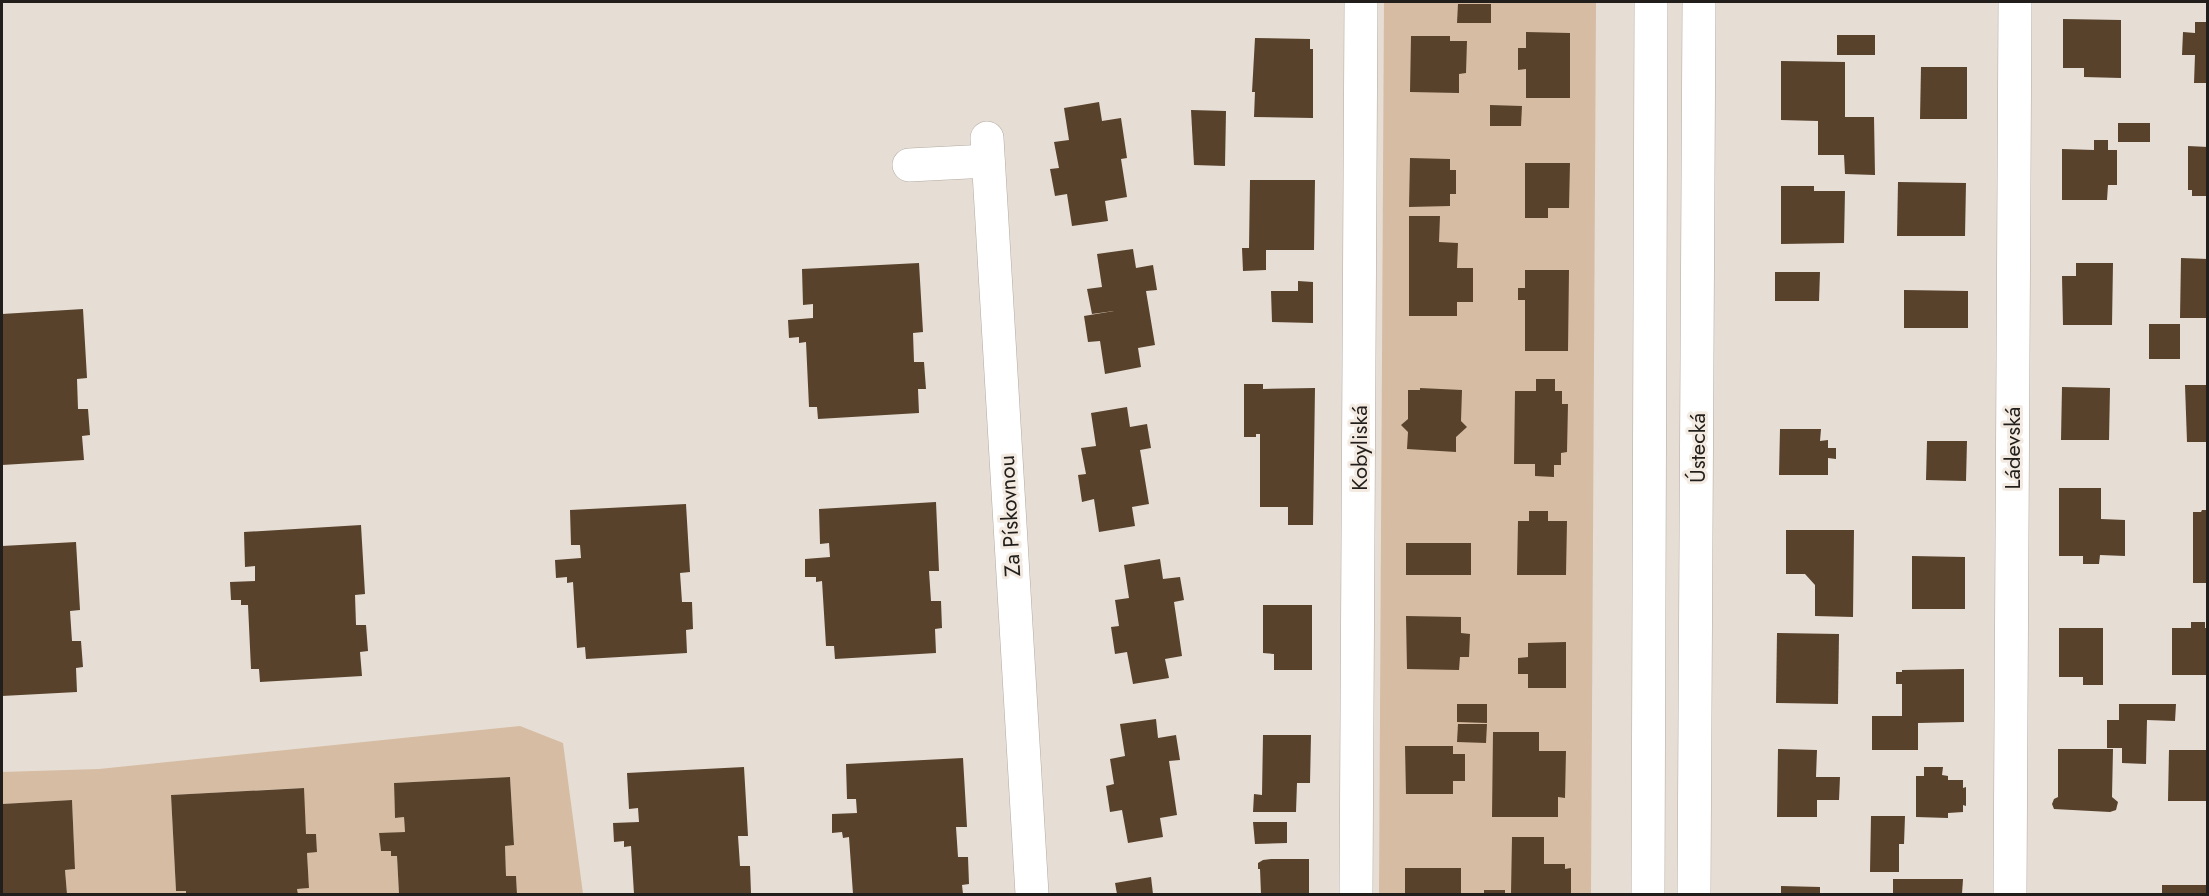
<svg xmlns="http://www.w3.org/2000/svg" width="2209" height="896" viewBox="0 0 2209 896" font-family="Jost,sans-serif">
<style>
.green{fill:#d6bca2}
.building{fill:#58422c}
.lines{fill:none;stroke-linecap:round;stroke-linejoin:round}
.street-casing{stroke:#b2aaa1;stroke-width:34}
.secondary-casing{stroke:#b2aaa1;stroke-width:34}
.street{stroke:#fff;stroke-width:33}
.secondary{stroke:#fff;stroke-width:33}
.labels{text-anchor:middle;stroke-width:6;stroke-linejoin:round;paint-order:stroke}
.street-label{font-size:22px;fill:#211e1b;stroke:#f3eae1}
</style>
<rect width="100%" height="100%" fill="#e6ddd4"/>
<!-- green -->
<g class="green">
<path d="M1384 2H1596L1591 894H1379Z"/>
<path d="M520 726 563 743 583 894H517L516 876H506L505 846 514 845 510 777 394 783 395 818 404 817 405 832 379 834 381 851H391V856H397L399 894H298L297 889 309 888 307 853 317 851 316 834H306L303 788 171 795 176 891H186V894H67L65 870 75 869 72 800 2 804V772L99 769Z"/>
</g>
<!-- building -->
<g class="building">
<path d="M1458 4H1491V23H1457Z"/>
<path d="M2063 19 2121 20V78L2084 77V68H2063Z"/>
<path d="M2195 22H2208V83H2194L2195 55H2182L2183 32 2195 33Z"/>
<path d="M1526 32 1570 33V98H1526V69L1518 70V48H1526Z"/>
<rect x="1837" y="35" width="38" height="20"/>
<path d="M1411 36H1450V41H1467L1466 73 1459 74V93L1410 92Z"/>
<path d="M1255 38 1310 39V49H1313V118L1254 117 1255 92H1252Z"/>
<path d="M1781 61 1845 62V117H1874L1875 175 1845 174 1844 155H1818V121L1781 120Z"/>
<path d="M1921 67H1967V119H1920Z"/>
<path d="M1099 102 1102 121 1121 118 1127 158 1121 159 1127 197 1105 201 1108 221 1072 226 1067 194 1055 196 1050 169 1059 168 1054 142 1069 140 1064 108Z"/>
<path d="M1490 105 1522 106 1521 126H1490Z"/>
<path d="M1191 110 1226 111 1225 166 1194 165Z"/>
<rect x="2118" y="123" width="32" height="19"/>
<path d="M2094 140H2108V150H2117V185H2108L2107 200H2062V149L2094 150Z"/>
<path d="M2188 146 2208 147V196H2192V190H2188Z"/>
<path d="M1410 158 1450 159V170H1456V194H1450V206L1409 207Z"/>
<path d="M1525 163H1570L1569 208H1548V218H1525Z"/>
<path d="M1250 180H1315L1314 250H1266V270L1243 271 1242 248H1249Z"/>
<path d="M1898 182 1966 183 1965 236H1897Z"/>
<path d="M1781 186H1814V191H1845L1844 243 1781 244Z"/>
<path d="M1409 216H1440L1439 242 1458 243 1457 268H1473V302H1457V316H1409Z"/>
<path d="M1133 249 1136 268 1153 265 1157 290 1146 291 1155 345 1138 348 1141 367 1105 374 1100 341 1088 342 1084 316 1114 311 1092 314 1087 289 1102 287 1097 254Z"/>
<path d="M2181 258 2208 259V318H2180Z"/>
<path d="M919 263 923 332 913 333 914 362H924L926 389H918L919 413 818 419 817 407H809L806 342 799 343V337L789 338 788 320 813 318V304L803 305 802 269Z"/>
<path d="M2076 263H2113L2112 325H2063L2062 276H2076Z"/>
<path d="M1525 270H1569L1568 351H1525V300H1518V288H1525Z"/>
<path d="M1775 272H1820L1819 301H1775Z"/>
<path d="M1298 281 1313 282V323L1272 322 1271 291H1298Z"/>
<path d="M1904 290 1968 291V328H1904Z"/>
<path d="M83 309 87 378 77 379 78 409H88L90 435 82 436 84 460 2 465V314Z"/>
<rect x="2149" y="324" width="31" height="35"/>
<path d="M1536 379H1555V391H1562V404H1568L1567 452 1561 453V465H1554V477L1535 476V464H1514L1515 391H1536Z"/>
<path d="M1244 384H1263V389L1315 388 1313 525H1288V507H1260V434H1256V437H1244Z"/>
<path d="M2185 385H2208V442H2187Z"/>
<path d="M2062 387 2110 388 2109 440H2061Z"/>
<path d="M1420 388 1462 390 1461 421 1467 427 1456 437V452L1407 449 1408 432 1401 425 1408 419V390H1420Z"/>
<path d="M1127 407 1130 427 1147 424 1151 448 1140 450 1149 504 1132 507 1135 526 1099 532 1094 499 1082 502 1078 475 1086 474 1081 448 1096 446 1091 413Z"/>
<path d="M1780 429H1821L1820 441 1828 440V448H1836V459L1828 458V475H1779Z"/>
<path d="M1927 441H1967L1966 481 1926 480Z"/>
<path d="M2059 488H2101V519L2125 520V556L2100 555 2099 564H2083V556H2059Z"/>
<path d="M936 502 939 571H929L931 601H941L942 628 935 629 936 653 835 659 834 646H826L822 581 816 582V577H805V559L830 557 829 543 820 544 819 509Z"/>
<path d="M686 504 690 572 680 573 682 602H692L693 629 686 630 687 653 586 659 585 647 577 648 573 582 567 583V577L556 578 555 560 581 558 580 545H571L570 510Z"/>
<path d="M2202 510H2208V583H2193V512H2201Z"/>
<path d="M1529 511H1548V521H1567L1566 575H1517L1518 521H1529Z"/>
<path d="M361 525 365 594 355 595 356 625H366L368 651 360 652 362 676 260 682 259 669H251L248 605H241V600H231L230 582 255 581V566L245 567 244 532Z"/>
<path d="M1786 530H1854L1853 617 1815 616V585L1805 574H1786Z"/>
<path d="M76 542 80 610 70 611 72 641H81L83 667 76 668 77 692 2 696V546Z"/>
<rect x="1406" y="543" width="65" height="32"/>
<path d="M1912 556 1965 557V609H1912Z"/>
<path d="M1160 559 1163 579 1180 577 1184 600 1174 602 1182 656 1165 659 1169 678 1133 684 1127 652 1115 654 1111 627 1119 626 1115 600 1129 598 1124 565Z"/>
<path d="M1263 605H1312V670H1274V654L1263 653Z"/>
<path d="M1406 616 1461 617V633L1470 634 1469 657H1460L1459 670 1407 669Z"/>
<path d="M2191 622H2205V628H2208V675H2172V628H2191Z"/>
<path d="M2059 628H2103V685H2083V677H2059Z"/>
<path d="M1777 633 1839 634 1838 704 1776 703Z"/>
<path d="M1566 642V688H1528V674H1518V658L1528 657V643Z"/>
<path d="M1964 669V722L1918 723V750H1872V716H1902V684H1896V672H1902V670Z"/>
<path d="M1457 704H1487V723L1457 722Z"/>
<path d="M2119 704H2176L2175 721 2147 720 2146 764 2122 763V748H2107V720H2119Z"/>
<path d="M1156 719 1158 738 1176 735 1180 760 1169 761 1177 815 1160 818 1163 837 1128 843 1122 810 1110 812 1106 786 1114 784 1110 759 1125 756 1120 724Z"/>
<path d="M1458 724H1487L1486 743 1457 742Z"/>
<path d="M1493 732H1539V751H1566L1565 798 1558 797V817H1492Z"/>
<path d="M1263 735H1311L1310 783H1297L1296 812H1253L1254 794 1262 795Z"/>
<path d="M1405 746H1453V754H1465V781H1453V794H1406Z"/>
<path d="M1778 749 1817 750 1816 777H1840L1839 800H1817V817H1777Z"/>
<path d="M2058 749H2113L2112 797 2118 802 2116 810 2110 812 2054 809 2052 804 2054 799 2058 797Z"/>
<path d="M2169 750H2208V801H2168Z"/>
<path d="M963 758 967 827H956L958 857H968L969 884 962 885 963 894H853L849 837 843 838 842 832 832 833V814L857 813 856 799H847L846 764Z"/>
<path d="M744 767 748 836H738L740 866H750L751 893 744 894H634L631 846 624 847V841L614 842 613 823 639 822 638 808 629 809 627 773Z"/>
<path d="M1924 767H1943L1942 775 1948 776V780H1963V788L1966 787V806L1963 805V812L1948 813V818L1916 817V776H1924Z"/>
<path d="M510 777 514 845 505 846 506 876H516L517 894H399L397 856H391V851H381L379 833 405 832 404 817 395 818 394 783Z"/>
<path d="M304 788 306 834H316L317 852 307 853 309 888 297 889 298 894H186V891H176L171 795Z"/>
<path d="M72 800 75 869 65 870 67 894H2V804Z"/>
<path d="M1871 816H1905L1904 844H1899V872H1870Z"/>
<path d="M1253 822H1287V843L1255 844Z"/>
<path d="M1512 837H1544V864H1565V869L1571 868V894H1511Z"/>
<path d="M1271 859H1309V894H1261L1260 869H1258V863L1263 860Z"/>
<rect x="1405" y="868" width="56" height="26"/>
<path d="M1151 877 1153 894H1117L1115 883Z"/>
<path d="M1893 879H1963L1962 894H1893Z"/>
<rect x="2162" y="885" width="46" height="9"/>
<path d="M1781 886 1820 887V894H1781Z"/>
<rect x="1484" y="890" width="21" height="4"/>
</g>
<g class="lines">
<defs>
<g id="street">
<path d="M987 138 1032 894"/>
<path d="M909 165 988 161"/>
<path d="M1356 894 1361 2"/>
<path d="M2010 894 2015 2"/>
</g>
<g id="secondary">
<path d="M1648 894 1651 2"/>
<path d="M1694 894 1699 2"/>
</g>
</defs>
<!-- street casing -->
<use href="#street" class="street-casing"/>
<!-- secondary casing -->
<use href="#secondary" class="secondary-casing"/>
<!-- street -->
<use href="#street" class="street"/>
<!-- secondary -->
<use href="#secondary" class="secondary"/>
</g>
<g class="labels">
<!-- street labels -->
<g class="street-label">
<text transform="translate(1359 448) rotate(-90)" y="8">Kobyliská</text>
<text transform="translate(1697 448) rotate(-90)" y="8">Ústecká</text>
<text transform="translate(2012 448) rotate(-90)" y="8">Ládevská</text>
<text transform="translate(1009 516) rotate(-93)" y="8">Za Pískovnou</text>
</g>
</g>
<!-- border -->
<rect width="2209" height="896" fill="none" stroke="#211e1b" stroke-width="6"/>
</svg>
